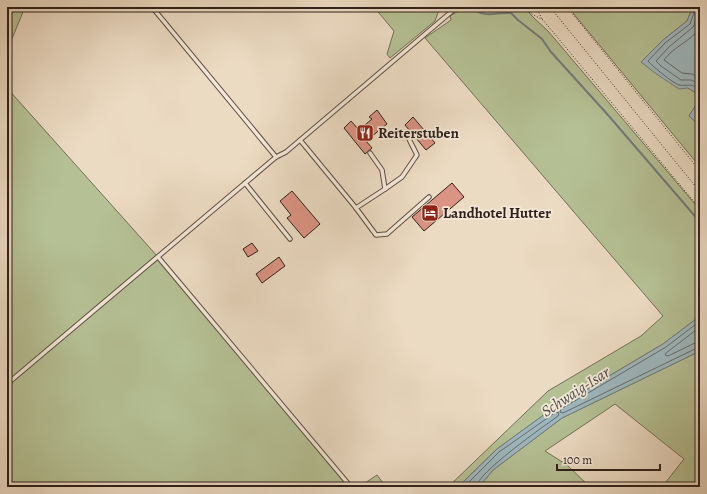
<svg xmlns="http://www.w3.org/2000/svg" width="707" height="494" viewBox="0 0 707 494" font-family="Alegreya,serif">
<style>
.green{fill:#b5c195;stroke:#727158}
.water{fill:#9eb8bf;stroke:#727c7d}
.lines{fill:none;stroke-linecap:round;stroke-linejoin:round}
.shore{stroke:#666c6c;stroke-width:1}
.stream{stroke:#727c7d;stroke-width:2}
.building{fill:#db9484;stroke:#2f211a}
.service-casing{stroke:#5e5044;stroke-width:5.5}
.path{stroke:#2f211a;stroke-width:1;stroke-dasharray:1 2;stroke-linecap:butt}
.service{stroke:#f3e8d8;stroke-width:3.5}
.labels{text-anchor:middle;stroke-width:3.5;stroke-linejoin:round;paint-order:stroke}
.poi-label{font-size:15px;font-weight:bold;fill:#2f211a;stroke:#f3e8d8;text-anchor:start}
.water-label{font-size:16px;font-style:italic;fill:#504e4c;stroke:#f3e8d8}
</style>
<rect width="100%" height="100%" fill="#ecdbc3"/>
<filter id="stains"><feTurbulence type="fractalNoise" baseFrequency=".005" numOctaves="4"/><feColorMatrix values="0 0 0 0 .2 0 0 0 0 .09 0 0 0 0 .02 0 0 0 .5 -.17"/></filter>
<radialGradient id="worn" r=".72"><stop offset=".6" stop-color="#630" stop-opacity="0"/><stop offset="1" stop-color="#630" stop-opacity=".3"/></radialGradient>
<!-- green -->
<g class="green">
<path d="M7 7H25L7 51Z"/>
<path d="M374 7H440L435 21 390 58 387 54 394 31Z"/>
<path d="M465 7H524L533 17 548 31 700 210V316L663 344 545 414 497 449 458 487H448L548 391 641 336 663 316 425 38 451 20 450 16Z"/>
<path d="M577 7H693L687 21 663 40 688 88 696 93V105L689 116 700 126V167L573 13 574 8Z"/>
<path d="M7 88 158 257 351 487H7Z"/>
<path d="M700 351V487H662L684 459 615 404 545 451 567 465 590 487H479L493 470 562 418Z"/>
<path d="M377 475 386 487H359Z"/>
</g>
<!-- water -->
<g class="water">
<path d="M693 7H700V126L689 116 696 105V93L688 88 679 89 655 73 641 62 663 40 687 21Z"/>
<path d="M700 316V351L562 418 493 470 479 487H458L497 449 545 414 663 344Z"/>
</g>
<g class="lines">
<!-- shore -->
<g class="shore">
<path d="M696 7 690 24 665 43 648 61C652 66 673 83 679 85 688 87 692 81 700 92"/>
<path d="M700 13 693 27 669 47 656 61 661 66 681 80H691L700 84"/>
<path d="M700 28C691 41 673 47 664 60L682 73 692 74 700 78"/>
<path d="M700 321 666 347 561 409 560 412 563 413 697 348 700 347"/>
<path d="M700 327 666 353 665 355 668 356 695 343 700 342"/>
<path d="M464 487 499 452 556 412 559 413 558 416C543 427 478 472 476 487"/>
</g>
<!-- stream -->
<path class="stream" d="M474 10C488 18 496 12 511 13L518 20 542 39 551 52 608 115 700 222"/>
</g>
<!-- building -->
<g class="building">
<path d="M377 110 387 124 366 141 372 148 365 154 344 128 351 121 359 130 372 119 369 117Z"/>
<path d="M413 117 435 143 426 150 405 125Z"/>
<path d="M452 183 464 197 424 231 412 217Z"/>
<path d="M292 191 320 224 304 238 287 218 291 215 280 201Z"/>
<path d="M252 243 258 251 248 257 243 249Z"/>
<path d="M279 257 285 266 262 283 256 274Z"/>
</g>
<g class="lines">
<defs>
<g id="service">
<path d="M152 7 276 157"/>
<path d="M300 140 356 208 385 189 382 170 370 153"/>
<path d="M245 183 290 239"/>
<path d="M385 189 402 177 417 155 409 139"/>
<path d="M356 208 376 235 387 234 429 197"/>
<path d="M158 257 351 487"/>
<path d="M7 384 276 157 286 152 457 7"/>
</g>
</defs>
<!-- service casing -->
<use href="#service" class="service-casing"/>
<!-- path -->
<g class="path">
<path d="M526 7 530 13 543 20 700 209"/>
<path d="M536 7 542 19"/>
<path d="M550 7 700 192"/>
<path d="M567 7 700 171"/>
</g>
<!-- service -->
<use href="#service" class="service"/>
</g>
<!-- icons -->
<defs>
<symbol id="restaurant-square" viewBox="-11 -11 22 22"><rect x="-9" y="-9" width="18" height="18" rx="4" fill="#8f2418" stroke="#f3e8d8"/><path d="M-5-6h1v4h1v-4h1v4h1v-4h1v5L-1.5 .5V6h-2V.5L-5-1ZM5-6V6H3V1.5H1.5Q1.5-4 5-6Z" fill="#fff"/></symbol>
<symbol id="hotel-square" viewBox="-11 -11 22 22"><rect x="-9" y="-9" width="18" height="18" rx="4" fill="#8f2418" stroke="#f3e8d8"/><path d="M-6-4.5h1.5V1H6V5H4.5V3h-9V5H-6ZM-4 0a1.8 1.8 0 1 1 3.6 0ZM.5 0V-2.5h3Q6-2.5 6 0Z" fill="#fff"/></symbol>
</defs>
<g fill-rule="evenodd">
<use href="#restaurant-square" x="355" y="123" width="20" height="20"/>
<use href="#hotel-square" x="420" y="203" width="20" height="20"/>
</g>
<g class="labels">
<!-- poi labels -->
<g class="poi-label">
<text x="378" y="138">Reiterstuben</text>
<text x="443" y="218">Landhotel Hutter</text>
</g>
<!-- water labels -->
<g class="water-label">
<text transform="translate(575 391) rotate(-33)" y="6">Schwaig-Isar</text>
</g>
</g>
<!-- margin -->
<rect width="707" height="494" fill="none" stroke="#ecdbc3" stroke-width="24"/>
<rect x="8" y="8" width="691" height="478" fill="none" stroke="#2f211a" stroke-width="2"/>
<rect x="12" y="12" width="683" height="470" fill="none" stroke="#2f211a"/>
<!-- scale -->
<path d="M557 464v6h103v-6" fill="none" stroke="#2f211a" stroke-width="2"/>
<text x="563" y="464" font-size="12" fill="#2f211a" stroke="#f3e8d8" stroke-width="3" paint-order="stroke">100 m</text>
<rect width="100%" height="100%" filter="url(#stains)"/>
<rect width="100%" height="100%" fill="url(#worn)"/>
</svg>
